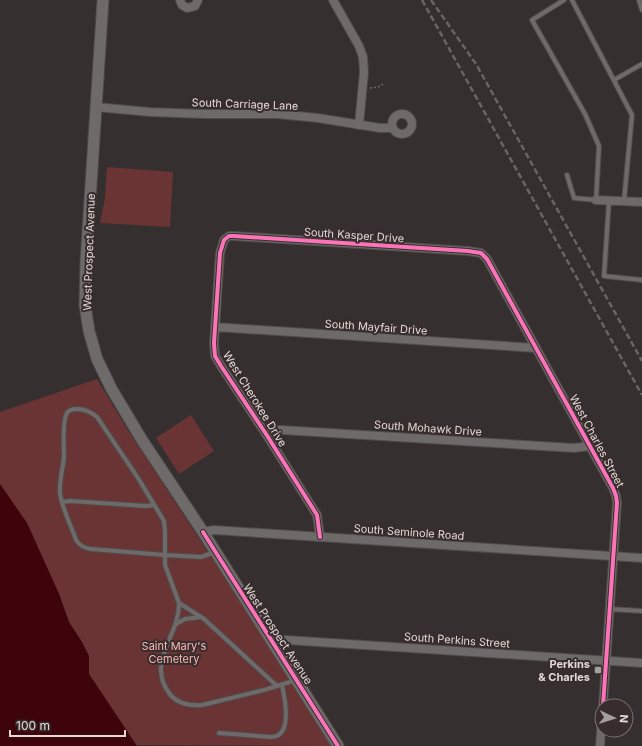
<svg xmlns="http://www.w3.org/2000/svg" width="642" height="746" viewBox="0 0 642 746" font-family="Inter,sans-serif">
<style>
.green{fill:#6b3434}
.water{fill:#3e040b}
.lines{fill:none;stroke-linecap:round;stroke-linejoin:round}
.lane-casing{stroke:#504a4a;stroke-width:6}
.street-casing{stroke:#504a4a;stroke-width:10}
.secondary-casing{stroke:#504a4a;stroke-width:13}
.path{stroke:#6b6767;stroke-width:1.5;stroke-dasharray:2 2;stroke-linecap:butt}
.lane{stroke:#6e6a6a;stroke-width:4}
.street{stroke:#6e6a6a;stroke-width:8}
.secondary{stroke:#6e6a6a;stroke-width:11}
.rail{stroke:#6a6565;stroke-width:2.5;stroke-dasharray:6 3;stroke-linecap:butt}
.cycleway-casing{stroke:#382d2c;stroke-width:6}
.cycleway{stroke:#fb73b8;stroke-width:4}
.poi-dot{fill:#a59e9e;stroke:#382d2c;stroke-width:1.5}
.labels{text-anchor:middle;stroke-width:4;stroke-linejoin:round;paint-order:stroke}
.street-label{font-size:11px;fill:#e1dad9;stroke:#382d2c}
.park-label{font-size:11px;fill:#fab9b6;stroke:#382d2c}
.poi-label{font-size:11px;font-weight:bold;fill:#e1dad9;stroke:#382d2c;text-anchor:end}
</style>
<rect width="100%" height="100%" fill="#352f2f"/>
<!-- green -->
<g class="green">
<path d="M107 167 173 172 170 227 100 223 105 198Z"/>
<path d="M97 379 129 432 234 592 332 746 136 745 89 674V656L82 642 69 622 59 594 27 523 0 484V412Z"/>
<path d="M191 415 214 451 179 474 156 438Z"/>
</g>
<!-- water -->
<path class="water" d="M0 484 27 523 59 594 69 622 82 642 89 656V674L137 746H0Z"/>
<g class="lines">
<defs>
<g id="lane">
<path d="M564 0 532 20 585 114 599 146 596 200 574 198 567 175"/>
<path d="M572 0 632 115 624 201"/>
<path d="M639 0 642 10"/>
<path d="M614 80 642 64"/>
<path d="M609 201 604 276 642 280"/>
<path d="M62 502 70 501 146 506 154 505"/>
<path d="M215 552 201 557 165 555V532L164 521 138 478 97 417C91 412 85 409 77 409 73 409 69 410 67 413 62 421 64 447 64 456 63 469 59 481 60 493 62 509 71 525 76 540 80 546 84 548 91 549L165 555V565L179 603C180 635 146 662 169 693 177 704 190 706 202 705L264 690 296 680"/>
<path d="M179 603 204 619 277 686"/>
<path d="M609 609 642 611"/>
<path d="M176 624 185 619 201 617"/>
<path d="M219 733 271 737C293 737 285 699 282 685"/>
</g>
<g id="street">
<path d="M180 0 182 5 187 8 195 6 198 0"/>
<path d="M333 0 359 46 363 57 364 72 359 125"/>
<path d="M96 107 150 112 203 114H277L318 118 380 128H392"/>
<circle cx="402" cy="124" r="10"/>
<path d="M596 200 642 202"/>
<path d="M215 327 536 348"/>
<path d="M266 434 275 430H282L574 448 590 446"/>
<path d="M203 532 214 530 642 558"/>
<path d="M320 537 317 515 266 434 221 366 215 356 214 343 220 253 224 240 229 236H234L468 251 481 253 487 259 613 488 616 496 617 503 603 706"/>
<path d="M271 639 642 663"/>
<path d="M600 746 602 718"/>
</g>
<path id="secondary" d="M103 0 86 262 85 305 89 331 97 359 111 388 142 440 203 532 338 746"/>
</defs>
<!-- lane casing -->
<use href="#lane" class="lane-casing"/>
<!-- street casing -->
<use href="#street" class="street-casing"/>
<!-- secondary casing -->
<use href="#secondary" class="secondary-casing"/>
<!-- path -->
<path class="path" d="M370 88 378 87 383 84"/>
<!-- lane -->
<use href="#lane" class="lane"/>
<!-- street -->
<use href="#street" class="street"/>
<!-- secondary -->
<use href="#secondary" class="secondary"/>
<!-- rail -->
<g class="rail">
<path d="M422 0 642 395"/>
<path d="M431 0 476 64 642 361"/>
</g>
<defs>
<g id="cycleway">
<path d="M203 532 338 746"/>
<path d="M320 537 317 515 266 434 221 366 215 356 214 343 220 253 224 240 229 236H234L468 251 481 253 487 259 613 488 616 496 617 503 603 706"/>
</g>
</defs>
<!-- cycleway casing -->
<use href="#cycleway" class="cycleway-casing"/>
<!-- cycleway -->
<use href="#cycleway" class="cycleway"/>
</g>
<!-- markers -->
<rect class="poi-dot" x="594" y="666" width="8" height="8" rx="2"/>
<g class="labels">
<!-- street labels -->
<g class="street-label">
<text transform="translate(245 104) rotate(2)" y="4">South Carriage Lane</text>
<text transform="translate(354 235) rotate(4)" y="4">South Kasper Drive</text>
<text transform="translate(89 252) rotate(-88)" y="4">West Prospect Avenue</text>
<text transform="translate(376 327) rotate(4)" y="4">South Mayfair Drive</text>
<text transform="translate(255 399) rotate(58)" y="4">West Cherokee Drive</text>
<text transform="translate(428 428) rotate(4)" y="4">South Mohawk Drive</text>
<text transform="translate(597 441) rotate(62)" y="4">West Charles Street</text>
<text transform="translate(409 532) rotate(4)" y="4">South Seminole Road</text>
<text transform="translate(278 634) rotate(57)" y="4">West Prospect Avenue</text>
<text transform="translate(457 640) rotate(4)" y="4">South Perkins Street</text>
</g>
<!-- park labels -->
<g class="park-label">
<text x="174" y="650">Saint Mary's<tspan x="174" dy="13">Cemetery</tspan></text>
</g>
<!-- poi labels -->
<g class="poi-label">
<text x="590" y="668">Perkins<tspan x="590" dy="13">&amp; Charles</tspan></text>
</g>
</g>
<!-- north arrow -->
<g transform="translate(614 718) rotate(94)"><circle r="19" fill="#382d2c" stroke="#7c7271"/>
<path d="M0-3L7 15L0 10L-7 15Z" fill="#a59e9e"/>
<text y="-6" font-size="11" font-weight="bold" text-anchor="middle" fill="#e1dad9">N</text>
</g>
<!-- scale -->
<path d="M10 730v6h115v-6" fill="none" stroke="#e1dad9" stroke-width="2"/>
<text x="16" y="730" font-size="12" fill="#e1dad9" stroke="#382d2c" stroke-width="3" paint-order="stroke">100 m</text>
</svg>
